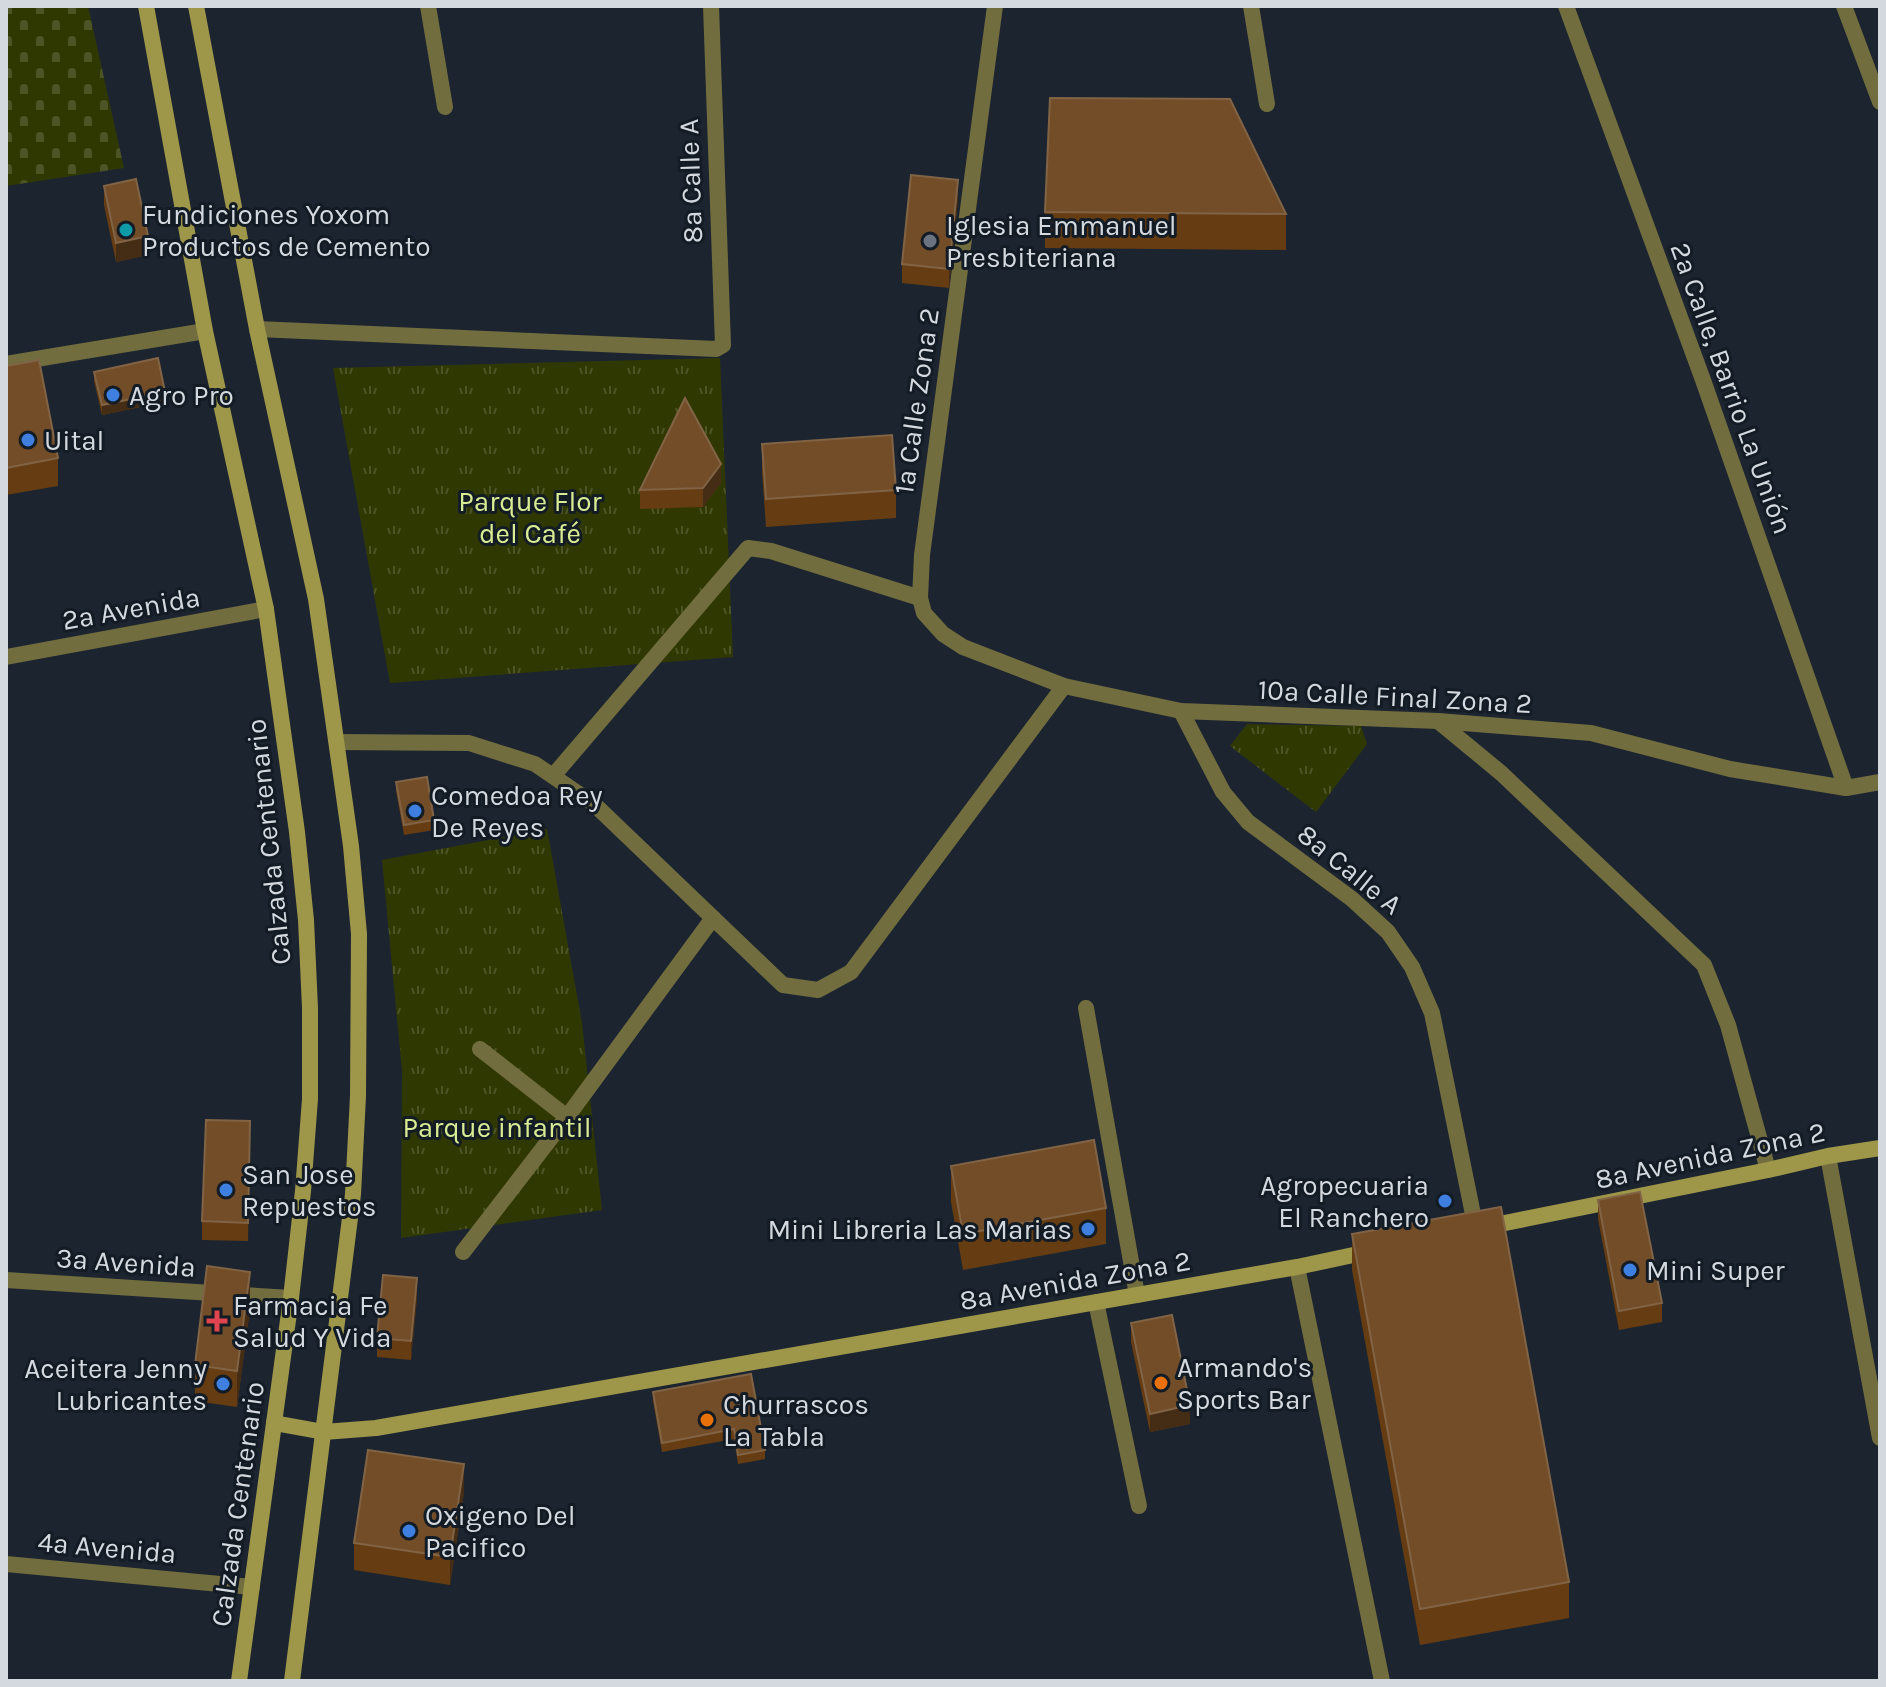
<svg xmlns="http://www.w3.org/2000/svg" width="1886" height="1687" viewBox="0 0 1886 1687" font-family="Karla,sans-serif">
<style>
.cemetery{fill:url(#cemetery-stones)}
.park{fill:url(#park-tufts)}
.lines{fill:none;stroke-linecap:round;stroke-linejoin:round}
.lane{stroke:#726d3f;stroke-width:16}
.street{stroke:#726d3f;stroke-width:16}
.secondary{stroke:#9e9649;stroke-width:16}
.wall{fill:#663c12}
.shaded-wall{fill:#442c15}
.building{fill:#724d28;stroke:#816345;stroke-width:2}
.culture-dot{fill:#0f9aa8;stroke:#131c25;stroke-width:3}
.worship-dot{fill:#6b7280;stroke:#131c25;stroke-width:3}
.shop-dot{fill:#3f7fe0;stroke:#131c25;stroke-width:3}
.health-dot{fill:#e0444e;stroke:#131c25;stroke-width:3}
.food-dot{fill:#e8710a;stroke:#131c25;stroke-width:3}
.labels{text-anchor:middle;stroke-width:6;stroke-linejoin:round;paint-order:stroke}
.street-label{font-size:28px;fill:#d3d9df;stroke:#131c25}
.poi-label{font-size:28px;fill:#d3d9df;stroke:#131c25;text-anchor:start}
.park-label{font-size:28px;fill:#daec93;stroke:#131c25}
</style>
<defs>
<pattern id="cemetery-stones" width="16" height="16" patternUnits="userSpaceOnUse" patternTransform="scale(2)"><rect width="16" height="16" fill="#303801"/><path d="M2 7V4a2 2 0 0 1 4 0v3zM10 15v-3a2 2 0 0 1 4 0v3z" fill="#4d5426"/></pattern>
<pattern id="park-tufts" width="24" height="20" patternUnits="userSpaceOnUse" patternTransform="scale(2)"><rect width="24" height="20" fill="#303801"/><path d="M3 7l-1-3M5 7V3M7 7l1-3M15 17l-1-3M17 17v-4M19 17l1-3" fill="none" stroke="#4d5426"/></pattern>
</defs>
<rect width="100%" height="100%" fill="#1c252f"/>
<!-- cemetery -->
<path class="cemetery" d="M6 6H88L124 168 6 186Z"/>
<!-- park -->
<g class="park">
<path d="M720 358 733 657 390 683 333 368Z"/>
<path d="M1247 724 1361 726 1367 744 1316 812 1230 746Z"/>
<path d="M547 829 582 1023 602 1210 401 1238 402 1071 382 860Z"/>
</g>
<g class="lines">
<!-- lane -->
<g class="lane">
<path d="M1251 6 1267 104"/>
<path d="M1096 1302 1139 1506"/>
</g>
<!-- street -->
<g class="street">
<path d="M428 6 445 107"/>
<path d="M995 6 922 555 920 598 924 613 943 634 963 647 1064 686 1181 711 1438 721 1591 733 1730 769 1846 788 1880 782"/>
<path d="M1566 6 1703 380 1846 788"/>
<path d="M1844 6 1880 102"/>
<path d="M257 329 716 349 723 345 711 6"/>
<path d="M6 364 205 331"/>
<path d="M6 657 266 609"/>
<path d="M1181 711 1223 792 1248 822 1352 899 1388 932 1412 967 1432 1013 1476 1229"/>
<path d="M1438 721 1501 773 1704 965 1728 1025 1768 1170"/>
<path d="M337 742 469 743 535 764 595 805 783 985 818 990 851 972 1064 686"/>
<path d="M553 776 748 548 771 551 920 598"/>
<path d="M1086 1008 1137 1295"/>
<path d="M480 1049 567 1117"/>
<path d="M1828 1156 1880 1438"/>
<path d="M463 1252 567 1117 713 918"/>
<path d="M1297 1267 1382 1681"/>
<path d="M6 1280 291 1298"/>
<path d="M6 1564 252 1587"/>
</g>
<!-- secondary -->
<g class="secondary">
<path d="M146 6 205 331 266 609 297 832 306 920 310 1008V1099L303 1191 291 1298 239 1681"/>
<path d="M196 6 257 329 316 599 351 846 359 934 358 1096 353 1194 292 1681"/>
<path d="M1485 1227 1768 1170 1828 1156 1880 1148"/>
<path d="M274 1423 324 1432 376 1428 1297 1267 1372 1251"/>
</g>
</g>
<!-- wall -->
<g class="wall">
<path d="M104 186 148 255 116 262 104 205Z"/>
<path d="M958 199 949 288 902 283V264Z"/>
<path d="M1045 212 1286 214V250L1045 248Z"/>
<path d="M6 366 58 458V486L6 495Z"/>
<path d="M94 372 165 402 102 415 94 381Z"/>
<path d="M762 444 896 490V518L766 527 762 472Z"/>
<path d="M721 483 703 507 640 509V490Z"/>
<path d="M396 782 434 820V830L404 835 396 791Z"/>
<path d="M250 1121 248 1241 202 1240V1221Z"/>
<path d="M951 1166 1106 1208V1244L963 1270 951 1202Z"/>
<path d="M1598 1200 1662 1303V1322L1619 1330 1598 1219Z"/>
<path d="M1352 1234 1569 1582V1618L1420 1645 1352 1270Z"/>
<path d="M417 1297 411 1360 377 1357V1338Z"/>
<path d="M250 1308 237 1407 195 1401V1365Z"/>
<path d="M1131 1323 1190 1424 1150 1432 1131 1342Z"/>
<path d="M751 1374 765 1450V1459L738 1464 734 1439 662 1452 653 1401V1392Z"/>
<path d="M464 1492 450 1585 354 1570V1543Z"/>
</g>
<!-- shaded-wall -->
<g class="shaded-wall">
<path d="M958 180V199L949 288V269Z"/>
<path d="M148 236V255L116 262V243Z"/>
<path d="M165 392V402L102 415V405Z"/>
<path d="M721 464V483L703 507V488Z"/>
<path d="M250 1272V1308L237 1407V1371Z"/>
<path d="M417 1278V1297L411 1360V1341Z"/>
<path d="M1190 1405V1424L1150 1432V1414Z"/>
<path d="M464 1464V1492L450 1585V1557Z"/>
</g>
<!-- building -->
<g class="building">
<path d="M1050 98 1230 99 1286 214 1045 212Z"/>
<path d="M911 175 958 180 949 269 902 264Z"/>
<path d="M136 179 148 236 116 243 104 186Z"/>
<path d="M158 358 165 392 102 405 94 372Z"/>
<path d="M39 360 58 458 6 468V366Z"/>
<path d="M685 398 721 464 703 488 640 490Z"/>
<path d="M892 435 896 490 766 499 762 444Z"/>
<path d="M427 777 434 820 404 825 396 782Z"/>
<path d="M206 1120 250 1121 248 1223 202 1221Z"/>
<path d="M1094 1140 1106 1208 963 1234 951 1166Z"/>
<path d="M1640 1192 1662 1303 1619 1311 1598 1200Z"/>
<path d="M1501 1207 1569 1582 1420 1609 1352 1234Z"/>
<path d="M207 1266 250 1272 237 1371 195 1365Z"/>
<path d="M383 1275 417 1278 411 1341 377 1338Z"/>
<path d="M1172 1315 1190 1405 1150 1414 1131 1323Z"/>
<path d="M751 1374 765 1450 738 1455 734 1429 662 1443 653 1392Z"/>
<path d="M368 1450 464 1464 450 1557 354 1543Z"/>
</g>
<!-- markers -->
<circle class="culture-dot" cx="126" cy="230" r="8"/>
<circle class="worship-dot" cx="930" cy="241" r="8"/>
<g class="shop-dot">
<circle cx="113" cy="395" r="8"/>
<circle cx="28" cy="440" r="8"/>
<circle cx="415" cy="811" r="8"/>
<circle cx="226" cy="1190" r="8"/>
<circle cx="1445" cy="1201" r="8"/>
<circle cx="1088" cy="1229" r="8"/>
<circle cx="1630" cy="1270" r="8"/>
<circle cx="223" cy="1384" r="8"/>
<circle cx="409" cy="1531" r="8"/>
</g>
<path class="health-dot" d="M213 1309h8v8h8v8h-8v8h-8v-8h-8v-8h8z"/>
<g class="food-dot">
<circle cx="1161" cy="1383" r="8"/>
<circle cx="707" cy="1420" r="8"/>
</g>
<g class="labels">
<!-- street labels -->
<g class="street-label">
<text transform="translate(690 181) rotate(-92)" y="10">8a Calle A</text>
<text transform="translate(1732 388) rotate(70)" y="10">2a Calle, Barrio La Unión</text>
<text transform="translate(916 401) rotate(-82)" y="10">1a Calle Zona 2</text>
<text transform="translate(131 608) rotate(-10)" y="10">2a Avenida</text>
<text transform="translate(1395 696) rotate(3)" y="10">10a Calle Final Zona 2</text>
<text transform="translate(268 842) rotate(-96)" y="10">Calzada Centenario</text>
<text transform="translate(1350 869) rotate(39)" y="10">8a Calle A</text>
<text transform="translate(1710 1155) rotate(-12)" y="10">8a Avenida Zona 2</text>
<text transform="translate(126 1262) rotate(4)" y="10">3a Avenida</text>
<text transform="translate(1075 1280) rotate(-10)" y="10">8a Avenida Zona 2</text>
<text transform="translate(237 1504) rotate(-82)" y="10">Calzada Centenario</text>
<text transform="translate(107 1547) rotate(5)" y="10">4a Avenida</text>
</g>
<!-- poi labels -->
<g class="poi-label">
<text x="142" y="224">Fundiciones Yoxom<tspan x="142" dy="32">Productos de Cemento</tspan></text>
<text x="946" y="235">Iglesia Emmanuel<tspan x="946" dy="32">Presbiteriana</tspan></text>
<text x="129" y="405">Agro Pro</text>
<text x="44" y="450">Uital</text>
<text x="431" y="805">Comedoa Rey<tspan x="431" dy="32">De Reyes</tspan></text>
<text x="242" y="1184">San Jose<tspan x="242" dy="32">Repuestos</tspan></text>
<text x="1429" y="1195" text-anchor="end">Agropecuaria<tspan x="1429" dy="32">El Ranchero</tspan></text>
<text x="1072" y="1239" text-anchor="end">Mini Libreria Las Marias</text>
<text x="1646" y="1280">Mini Super</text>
<text x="233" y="1315">Farmacia Fe<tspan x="233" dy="32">Salud Y Vida</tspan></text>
<text x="1177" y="1377">Armando's<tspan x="1177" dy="32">Sports Bar</tspan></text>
<text x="207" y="1378" text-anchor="end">Aceitera Jenny<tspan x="207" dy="32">Lubricantes</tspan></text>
<text x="723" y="1414">Churrascos<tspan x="723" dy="32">La Tabla</tspan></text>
<text x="425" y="1525">Oxigeno Del<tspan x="425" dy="32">Pacifico</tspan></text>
</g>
<!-- park labels -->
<g class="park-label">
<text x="530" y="511">Parque Flor<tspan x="530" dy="32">del Café</tspan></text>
<text x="497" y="1137">Parque infantil</text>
</g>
</g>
<!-- border -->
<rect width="1886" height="1687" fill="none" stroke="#d3d9df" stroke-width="16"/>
</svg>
